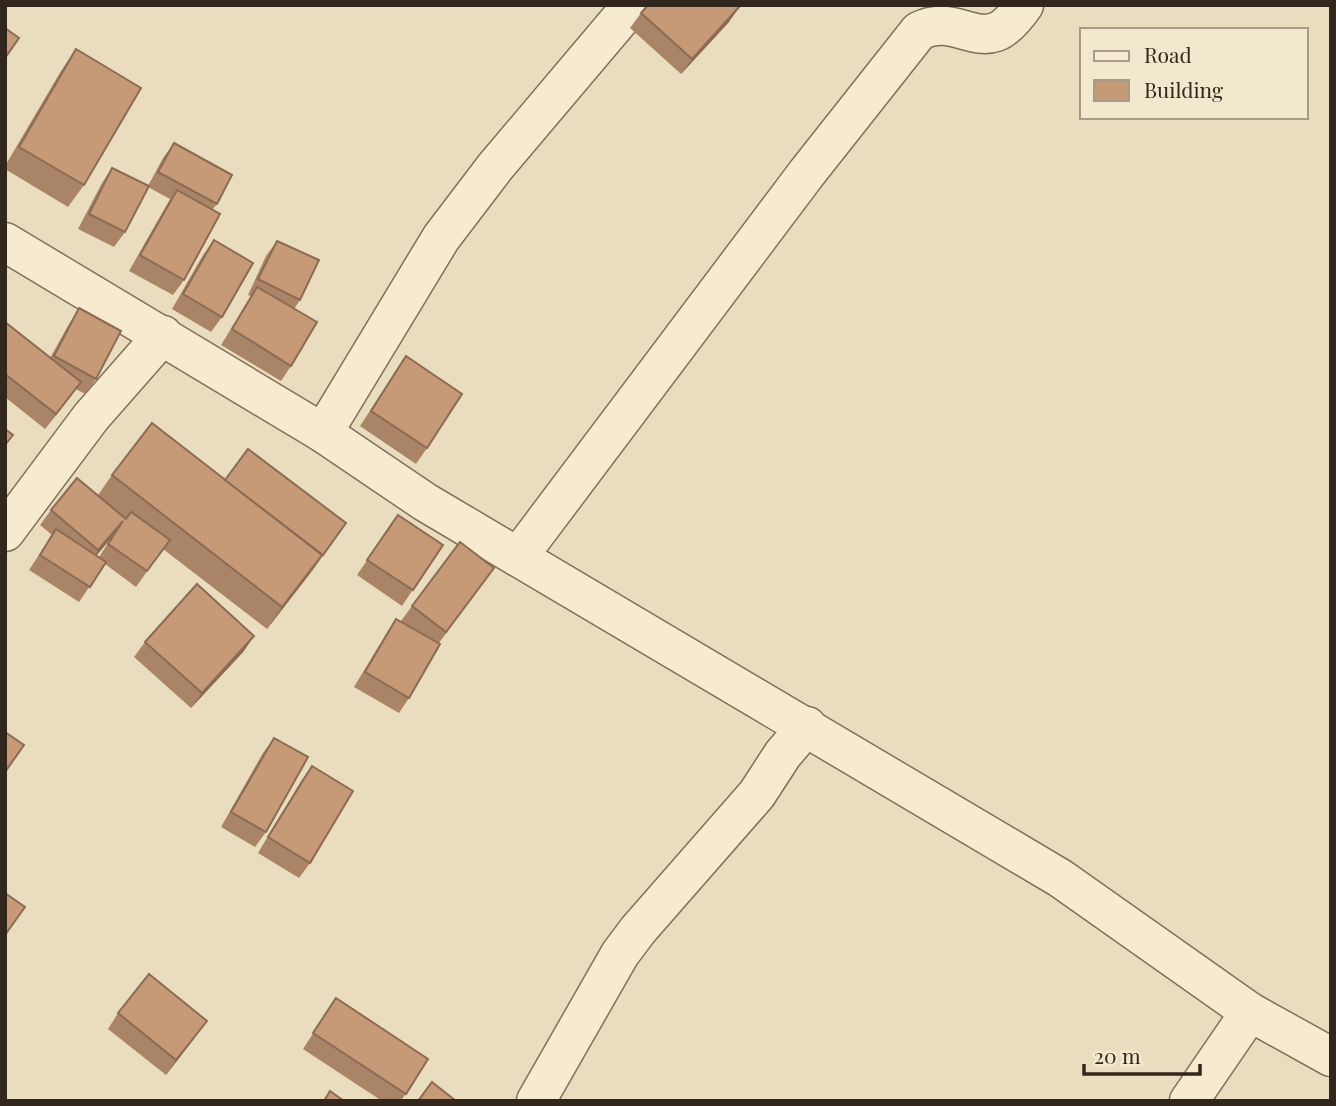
<svg xmlns="http://www.w3.org/2000/svg" width="1336" height="1106" viewBox="0 0 1336 1106" font-family="'Playfair Display',serif">
<style>
.lines{fill:none;stroke-linecap:round;stroke-linejoin:round}
.minor-casing{stroke:#816f59;stroke-width:41}
.tertiary-casing{stroke:#816f59;stroke-width:41}
.minor{stroke:#f6ebd1;stroke-width:38}
.tertiary{stroke:#f6ebd1;stroke-width:38}
.wall{fill:#aa8466;fill-rule:evenodd}
.shaded-wall{fill:#8b6b53}
.building{fill:#c69977;stroke:#8b6b53;stroke-width:2}
</style>
<rect width="100%" height="100%" fill="#eaddbf"/>
<g class="lines">
<defs>
<g id="minor">
<path d="M323 433 441 238 495 167 632 5"/>
<path d="M5 532 91 417 163 335"/>
<path d="M518 557 806 174 919 31C951 15 971 41 996 32 1007 28 1017 15 1024 5"/>
<path d="M536 1101 620 954 638 930 757 794 783 754 807 726"/>
<path d="M1189 1101 1250 1012"/>
</g>
<path id="tertiary" d="M5 242 323 433 425 502 1060 878 1250 1012 1331 1057"/>
</defs>
<!-- minor casing -->
<use href="#minor" class="minor-casing"/>
<!-- tertiary casing -->
<use href="#tertiary" class="tertiary-casing"/>
<!-- minor -->
<use href="#minor" class="minor"/>
<!-- tertiary -->
<use href="#tertiary" class="tertiary"/>
</g>
<!-- wall -->
<g class="wall">
<path d="M641 13 729 22 681 74 630 28Z"/>
<path d="M76 49 84 185 68 207 5 169V166L61 71Z"/>
<path d="M174 143 217 204 212 210 184 280 173 295 129 271 170 199 148 187 125 232 114 247 78 229 102 183 112 168 148 186 163 158Z"/>
<path d="M214 240 222 317 211 332 172 309 203 255Z"/>
<path d="M277 241 300 300 294 309 291 366 281 381 221 345 251 296 248 295 266 256Z"/>
<path d="M79 308 96 379 85 394 76 389 45 429 5 397V322L50 358 69 324Z"/>
<path d="M406 356 427 448 416 464 360 426Z"/>
<path d="M112 475 225 480 346 523 313 570 267 629 163 549 136 587 105 564 79 602 29 570 52 535 40 525 51 510 98 495ZM112 537 99 557 96 555Z"/>
<path d="M398 515 443 545 402 606 357 575Z"/>
<path d="M483 583 439 643 409 698 399 713 354 687 386 634 396 619 401 621 412 606Z"/>
<path d="M145 642 244 651 191 708 134 657Z"/>
<path d="M274 738 266 832 255 847 221 827 263 753Z"/>
<path d="M312 766 310 863 299 878 258 853 301 781Z"/>
<path d="M336 998 428 1059 401 1101H382L303 1049Z"/>
<path d="M118 1013 196 1036 166 1075 108 1029Z"/>
</g>
<!-- shaded-wall -->
<g class="shaded-wall">
<path d="M740 6 729 22 681 74 692 59Z"/>
<path d="M81 382 70 397 45 429 56 414Z"/>
<path d="M123 521 112 537 88 566 98 550Z"/>
<path d="M322 555 307 577 267 629 282 607Z"/>
<path d="M254 636 244 651 191 708 202 693Z"/>
<path d="M207 1021 196 1036 166 1075 176 1060Z"/>
</g>
<!-- building -->
<g class="building">
<path d="M648 5H739L740 6 692 59 641 13Z"/>
<path d="M5 28 19 38 5 58Z"/>
<path d="M76 49 141 88 84 185 19 147Z"/>
<path d="M174 143 232 175 217 204 158 172Z"/>
<path d="M112 168 149 186 125 232 89 214Z"/>
<path d="M177 190 220 214 184 280 140 255Z"/>
<path d="M214 240 253 263 222 317 183 294Z"/>
<path d="M277 241 319 260 300 300 258 279Z"/>
<path d="M257 287 317 322 291 366 232 329Z"/>
<path d="M79 308 121 331 96 379 54 356Z"/>
<path d="M5 322 81 382 56 414 5 374Z"/>
<path d="M406 356 462 394 427 448 371 411Z"/>
<path d="M152 423 322 555 282 607 112 475Z"/>
<path d="M5 429 13 435 5 445Z"/>
<path d="M248 449 346 523 323 555 225 480Z"/>
<path d="M77 478 126 519 131 512 170 540 147 571 108 544 123 521 98 550 51 510Z"/>
<path d="M398 515 443 545 413 590 367 560Z"/>
<path d="M56 529 106 562 90 587 40 555Z"/>
<path d="M460 542 494 568 446 632 412 606Z"/>
<path d="M197 584 254 636 202 693 145 642Z"/>
<path d="M396 619 440 644 409 698 365 672Z"/>
<path d="M5 732 24 745 5 772Z"/>
<path d="M274 738 308 757 266 832 231 812Z"/>
<path d="M312 766 353 791 310 863 268 837Z"/>
<path d="M5 893 25 907 5 935Z"/>
<path d="M149 974 207 1021 176 1060 118 1013Z"/>
<path d="M336 998 428 1059 406 1094 313 1033Z"/>
<path d="M432 1082 456 1101H418Z"/>
<path d="M330 1091 344 1101H324Z"/>
</g>
<!-- border -->
<rect width="1336" height="1106" fill="none" stroke="#32271c" stroke-width="14"/>
<!-- legend -->
<rect x="1080" y="28" width="228" height="91" fill="#f2e8ce" stroke="#a59b87" stroke-width="2"/>
<rect x="1094" y="51" width="35" height="10" fill="#f6ebd1" stroke="#a59b87" stroke-width="2"/>
<text x="1144" y="63" font-size="21" fill="#32271c">Road</text>
<rect x="1094" y="80" width="35" height="21" fill="#c69977" stroke="#a59b87" stroke-width="2"/>
<text x="1144" y="98" font-size="21" fill="#32271c">Building</text>
<!-- scale -->
<path d="M1084 1064v10h116v-10" fill="none" stroke="#32271c" stroke-width="3.5"/>
<text x="1094" y="1064" font-size="21" fill="#32271c" stroke="#f2e8ce" stroke-width="5" paint-order="stroke">20 m</text>
</svg>
